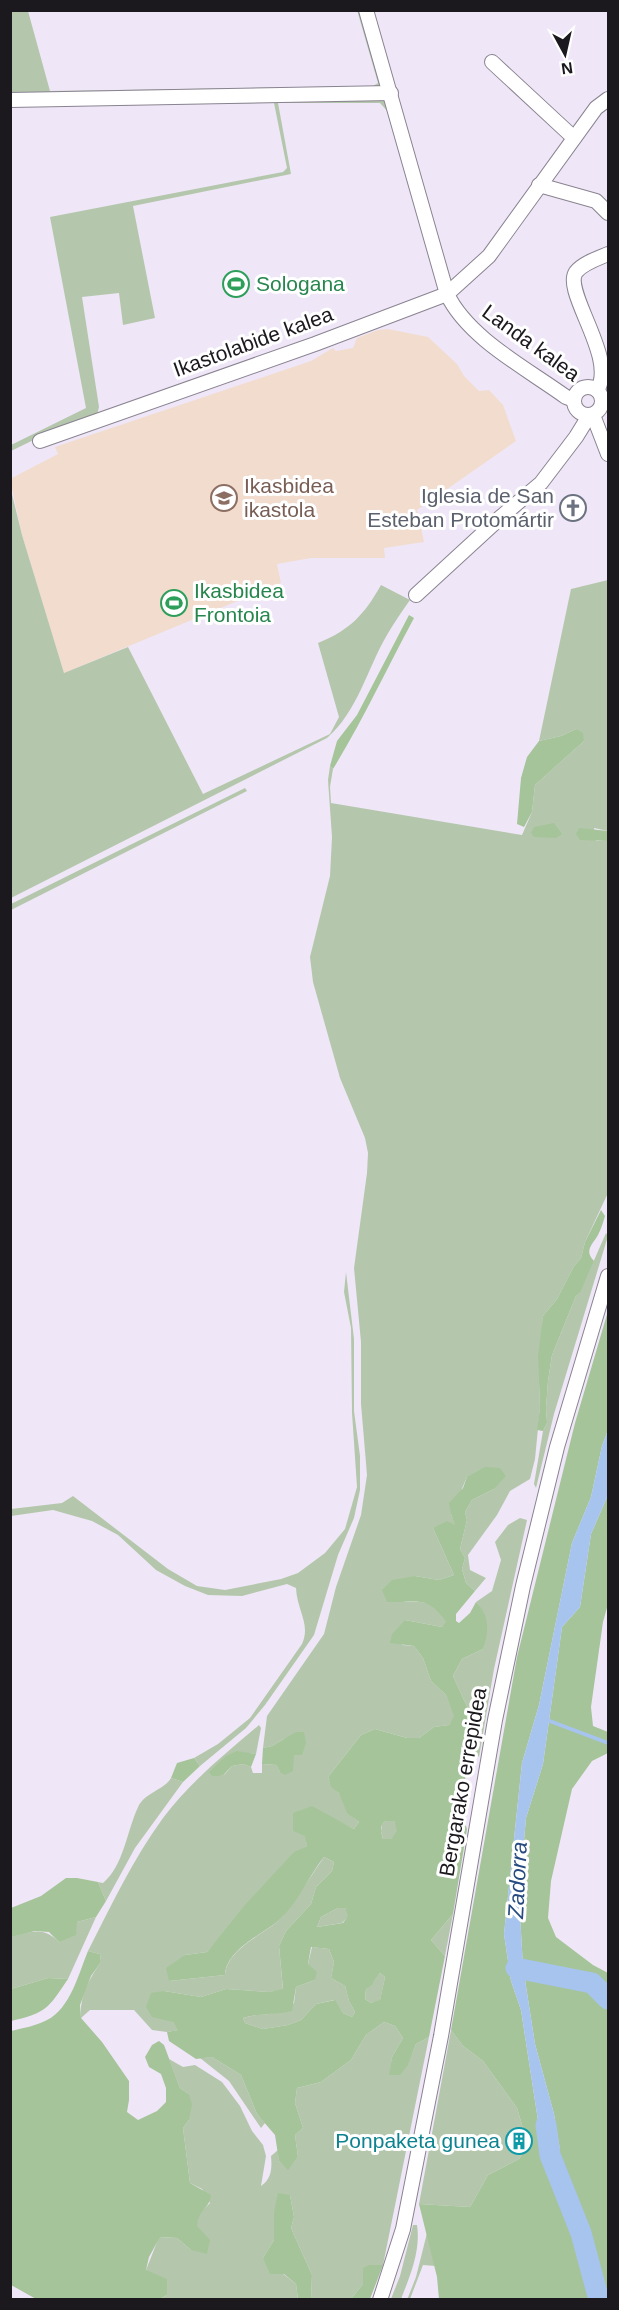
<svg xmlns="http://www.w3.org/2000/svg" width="619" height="2310" viewBox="0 0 619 2310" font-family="Arial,sans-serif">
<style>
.education{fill:#f1dcce}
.green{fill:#b4c7ac}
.forest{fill:#a5c499;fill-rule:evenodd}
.water{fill:#a6c4ee}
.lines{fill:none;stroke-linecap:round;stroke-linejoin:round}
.stream{stroke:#a6c4ee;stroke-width:4}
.river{stroke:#a6c4ee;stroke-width:21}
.minor-casing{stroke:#8a8391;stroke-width:16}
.minor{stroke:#fff;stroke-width:14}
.labels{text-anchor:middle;stroke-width:6;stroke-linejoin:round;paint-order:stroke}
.leisure-label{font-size:21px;fill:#27864d;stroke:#fff;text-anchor:start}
.street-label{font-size:21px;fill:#1c191e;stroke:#fff}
.education-label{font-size:21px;fill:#785e54;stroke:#fff;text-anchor:start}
.worship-label{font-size:21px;fill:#5b616d;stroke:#fff;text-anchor:end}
.culture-label{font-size:21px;fill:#0d838f;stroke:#fff;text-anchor:end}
.water-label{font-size:22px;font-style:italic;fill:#274b80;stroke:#fff}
</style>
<rect width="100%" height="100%" fill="#efe7f7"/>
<!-- education -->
<path class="education" d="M388 329 428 337 457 364 464 376 479 391 489 390 503 405 516 441 417 510 424 542 384 548 385 558H311L277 564 281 583 64 673 22 535 10 479 58 454 55 447 311 361 333 348 336 351 353 348 357 338 378 330Z"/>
<!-- green -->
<g class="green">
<path d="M357 10 362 11 385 83 380 91 11 97 10 11H28L50 91 373 86 378 83Z"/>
<path d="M384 100 388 103 389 113 380 103H278L291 174 133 206 155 318 123 325 119 293 82 297 99 407 97 415 52 431 11 451V445L86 408 50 217 283 172 287 168 274 103 11 107 10 103Z"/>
<path d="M10 486 22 535 64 673 128 647 203 794 330 734 339 717 318 643C350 630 364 615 381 585L410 600C402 611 394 623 387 635 367 669 358 711 327 738L11 898Z"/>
<path d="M608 580V831L594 828 596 841H608V1193L585 1242 581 1258 574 1266 557 1299 543 1316 539 1377 540 1408 535 1459 530 1479 510 1491 497 1515 468 1555 470 1570 486 1578 475 1591 466 1583 462 1569 465 1558 460 1549 467 1520 465 1512 472 1500 494 1489 467 1477 451 1514 456 1526 433 1528 454 1575 439 1580 415 1576 404 1602C430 1601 431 1602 447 1623L442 1627 405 1620 402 1645 414 1646 423 1658 431 1681 446 1695 455 1716 449 1725 434 1727 419 1738H407L375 1729 361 1735 328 1777C331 1788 333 1786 339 1793 349 1807 342 1809 359 1822L354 1829 330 1817 306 1836 307 1846 294 1853 207 1952 185 1955 169 1981 225 1975C227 1950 260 1936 277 1922 291 1909 312 1874 324 1857L334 1862 332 1871 316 1887 311 1904 286 1931 279 1946 283 1990 269 1992 226 1989 201 1997 164 1991 173 2022 179 2030 167 2032 152 2030 134 2010H90L81 2018C79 1997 89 1979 101 1962L100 1954 88 1951C111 1906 133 1859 163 1818 190 1782 225 1754 259 1725L261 1728 256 1754 237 1752 224 1775 232 1766 243 1764 251 1767 253 1773H262V1764L276 1765 280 1772 284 1739 272 1746 263 1748 267 1716 324 1634 336 1587 361 1515 367 1475 361 1404V1342L354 1268 367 1173 368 1153 365 1138 340 1078 313 982 310 957 330 876 332 837 328 780 330 766 333 769 330 787 331 803 522 835 532 812 535 785 584 741 576 729 561 736 539 741 571 589Z"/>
<path d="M245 788 247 791 11 910V904Z"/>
<path d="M606 1233 608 1236 554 1414 536 1488 534 1484 543 1431 547 1423 546 1408 548 1381 552 1355 576 1296 581 1290Z"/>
<path d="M346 1272 354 1339V1411L360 1456V1490L354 1518 338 1555 314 1635 265 1705 246 1728 200 1766 194 1758 218 1744 250 1718 302 1644C311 1624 297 1611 296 1588L287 1584 242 1596 208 1595 185 1586 156 1570 118 1535 92 1521 53 1510 11 1516V1509L62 1503 73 1496 168 1569 197 1586 225 1590 281 1579 298 1573 325 1553 345 1529 357 1487 352 1413 351 1328 344 1292Z"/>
<path d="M520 1518 527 1520 494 1669 479 1757 471 1748 461 1747 474 1722 453 1676 462 1659 483 1649C484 1631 490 1616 476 1602L492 1591 501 1560 495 1542 508 1525Z"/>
<path d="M171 1778 183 1782 135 1848 106 1901 98 1882 103 1883C124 1866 127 1829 139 1805 147 1792 165 1789 171 1778Z"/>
<path d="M385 1821H394L398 1831 391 1839H383L381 1831 382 1824Z"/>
<path d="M338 1908H345L349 1916 342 1923 317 1927 321 1917Z"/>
<path d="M453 1914 445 1956 431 1940Z"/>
<path d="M96 1917 68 1979 48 1978 11 1989 10 1937C31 1932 43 1926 59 1942L77 1922Z"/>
<path d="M312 1947 329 1949 334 1962 331 1978 345 1986 349 2001 355 2012 352 2017 343 2013 334 2000 316 2004 301 2020 288 2025 263 2029 245 2023 243 2018C266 2011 273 2019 294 2003L296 1987 315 1980 308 1964Z"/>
<path d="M380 1973 385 1977 380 2001 371 2003 365 1999 366 1989Z"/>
<path d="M384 2022 395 2026 403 2038 392 2057 390 2075 408 2064 416 2044 429 2037 383 2265H369L363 2284 351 2299H311L312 2275 291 2228 294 2217 290 2195 274 2212V2240L263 2258 296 2284 298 2299H160L167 2295 146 2270 159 2237 177 2238 191 2250 198 2215 210 2203 202 2189 190 2183 183 2128 189 2120V2094L180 2088 169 2059 183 2067 195 2065 222 2082 240 2106 252 2131 263 2145 266 2156 261 2186C272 2179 272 2167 271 2156L278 2150 279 2161 288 2169 298 2157 295 2135 303 2128 295 2103 297 2088 321 2082 351 2060 366 2035Z"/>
<path d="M451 2030 463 2046 483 2061 517 2108 528 2145 519 2159 488 2175 470 2207 419 2204Z"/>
<path d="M212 2057 241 2075 257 2114 265 2123 261 2128 229 2081 200 2058Z"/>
<path d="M413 2225H417C421 2250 410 2276 401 2299H391L400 2276Z"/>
<path d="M427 2233 435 2266 423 2265 410 2299 407 2300 416 2277Z"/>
</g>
<!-- forest -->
<g class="forest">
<path d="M409 615 414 618C387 668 363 720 333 769L330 766 337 741 357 715Z"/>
<path d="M576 729 583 733 584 741 535 785 532 812 524 827 517 824 521 778 527 757 539 741 561 736Z"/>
<path d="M554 823 562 834 556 838 534 837 531 833 534 827Z"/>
<path d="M579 828 608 831V841L580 840 576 834Z"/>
<path d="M601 1210 605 1216C603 1223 601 1229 598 1235 592 1245 584 1251 594 1261L581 1291 576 1296 552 1355 548 1381 546 1408 547 1423 543 1431 537 1430 540 1408 538 1356 543 1316 557 1299 574 1266 581 1258 585 1242Z"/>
<path d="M608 1311V1430L602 1446 591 1497 572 1543 539 1705 522 1763 504 1934 511 1981 521 2010 543 2153 560 2150 554 2114 535 2044 523 1967 519 1897 526 1818 543 1764 562 1627 580 1607 591 1534 608 1495V1604L603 1622 591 1707 593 1726 608 1732V1753L592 1761 572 1789 551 1881 548 1918 556 1937 593 1965 608 1973V2299H439L437 2277 419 2204 470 2207 488 2175 519 2159 528 2145 517 2108 483 2061 463 2046 451 2030 517 1657 575 1423Z"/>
<path d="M485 1467 500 1468 506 1476 494 1489 472 1500 465 1512 467 1520 460 1549 465 1558 462 1569 466 1583 475 1591 456 1614V1621L459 1623 470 1613 476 1602C490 1615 489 1632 483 1649L462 1659 453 1676 474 1722 461 1747 466 1766 463 1818 467 1829 453 1914 431 1940 445 1956 429 2037 416 2044 408 2065 400 2075H389L392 2057 403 2038 395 2026 384 2022 366 2035 351 2060 321 2082 297 2088 295 2103 303 2128 295 2135 298 2157 288 2170 279 2161 275 2135 257 2114 241 2075 212 2057 196 2059 169 2041 167 2032 178 2030 173 2022 152 2017 146 2007 151 1993 164 1991 201 1997 226 1989 269 1992 283 1989 279 1946 286 1931 311 1904 316 1887 332 1871 334 1862 324 1857C308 1877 298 1904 277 1922 260 1935 226 1951 225 1975L169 1981 166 1968 185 1955 207 1952 245 1905 294 1852 307 1846 305 1836 293 1831V1813L312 1806 354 1829 359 1822 347 1813 339 1793 331 1787 328 1777 361 1735 375 1729 407 1738H419L434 1727 449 1725 454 1716 446 1695 431 1681 423 1658 414 1646 390 1643 392 1634 405 1620 442 1627 446 1622C426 1594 419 1603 387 1602L382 1590 392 1580 415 1576 439 1580 454 1575 433 1528 447 1521 455 1525 451 1514 449 1503 463 1488 467 1477ZM385 1821H394L397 1831 391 1839H383C381 1832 379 1826 385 1821ZM338 1908H345L348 1916 343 1923 317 1927 321 1917ZM311 1947 329 1949 334 1962 331 1978 345 1986 349 2001 355 2012 352 2017 343 2013 335 2000 316 2004 301 2020 288 2025 263 2029 245 2023 243 2018C259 2013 276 2015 292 2011L296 1987 315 1980 317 1972 308 1964ZM380 1973 385 1977 380 2000 371 2003 365 1999 366 1989 373 1984V1982Z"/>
<path d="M296 1732H304L306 1743 302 1755H294L293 1771 285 1775 280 1772 276 1765 262 1764 263 1748 272 1746Z"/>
<path d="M237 1751 256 1754 251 1767 243 1764 232 1766C225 1773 223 1777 212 1776L209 1772 226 1756Z"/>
<path d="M194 1758 200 1766 183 1782 171 1778 177 1763Z"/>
<path d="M66 1878H77L98 1882 106 1901 96 1917 77 1922 76 1935 59 1942 49 1932 35 1931 11 1937V1908L41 1896Z"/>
<path d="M88 1951 100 1954 101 1962 91 1976 80 2005 81 2018 102 2042 129 2081V2100L127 2112 138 2120 157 2111 166 2102V2088L161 2074 149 2067 145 2057 152 2045 159 2041 164 2045 180 2088 189 2094 192 2104 189 2120 183 2128 190 2183 211 2195C209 2210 199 2208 197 2226L210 2240 207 2254 191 2250 177 2238 160 2237 149 2257 146 2270 167 2279V2295L160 2299H36L11 2285V2031C23 2028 36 2026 47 2020 70 2009 79 1973 88 1951Z"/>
<path d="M48 1978 68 1979C48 2009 46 2013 11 2021V1989Z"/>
<path d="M278 2193 290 2195 294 2217 291 2228 312 2275 311 2299H298L296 2284 284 2274H270L263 2258 274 2240V2212Z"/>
<path d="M369 2265H383L370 2299H351L363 2284V2268Z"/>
</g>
<!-- water -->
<path class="water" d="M608 1430V1495L591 1534 580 1607 562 1627 543 1764 526 1818 519 1897 523 1967 535 2044 554 2114 560 2150 543 2153 521 2010 511 1981 504 1934 522 1763 539 1705 572 1543 591 1497 602 1446Z"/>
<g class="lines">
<!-- stream -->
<path class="stream" d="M547 1720 608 1743"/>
<!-- river -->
<g class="river">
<path d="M516 1968 592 1983 608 1999"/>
<path d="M546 2125 550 2155 581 2233 599 2300"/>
</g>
<defs>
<g id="minor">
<path d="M366 10 447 294C468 338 526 368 566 397L574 400"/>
<path d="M492 62 574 138"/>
<path d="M10 100 391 93"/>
<path d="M539 185 596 201 608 213"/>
<circle cx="588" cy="401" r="14"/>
<path d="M597 390C618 359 562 291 576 272 583 263 599 258 608 254"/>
<path d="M593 415 608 454"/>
<path d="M40 441 315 344 447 294 489 256 596 108 608 99"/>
<path d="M416 595 502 516 541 483 576 437 589 416"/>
<path d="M380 2300 403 2229 441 2036 495 1720 523 1586 557 1447 608 1276"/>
</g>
</defs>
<!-- minor casing -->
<use href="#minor" class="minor-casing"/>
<!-- minor -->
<use href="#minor" class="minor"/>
</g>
<!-- icons -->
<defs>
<symbol id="stadium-ring" viewBox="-11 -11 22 22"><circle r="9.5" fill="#fff" stroke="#2e9e5b" stroke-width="1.5"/><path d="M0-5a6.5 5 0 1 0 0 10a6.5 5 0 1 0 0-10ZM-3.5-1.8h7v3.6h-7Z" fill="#2e9e5b"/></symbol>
<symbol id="school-ring" viewBox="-11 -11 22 22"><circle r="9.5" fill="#fff" stroke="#8d6e63" stroke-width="1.5"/><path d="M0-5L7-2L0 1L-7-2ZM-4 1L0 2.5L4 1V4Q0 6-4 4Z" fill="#8d6e63"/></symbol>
<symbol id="church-ring" viewBox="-11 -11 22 22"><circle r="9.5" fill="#fff" stroke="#6b7280" stroke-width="1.5"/><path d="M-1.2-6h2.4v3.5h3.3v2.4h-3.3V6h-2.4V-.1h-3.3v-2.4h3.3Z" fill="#6b7280"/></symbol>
<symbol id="building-ring" viewBox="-11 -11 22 22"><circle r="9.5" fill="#fff" stroke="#0f9aa8" stroke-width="1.5"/><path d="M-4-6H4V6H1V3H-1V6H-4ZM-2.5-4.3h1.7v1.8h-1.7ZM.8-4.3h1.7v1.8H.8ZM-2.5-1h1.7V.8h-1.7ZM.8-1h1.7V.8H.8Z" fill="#0f9aa8"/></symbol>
</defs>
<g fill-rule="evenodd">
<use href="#stadium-ring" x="221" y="269" width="30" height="30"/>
<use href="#school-ring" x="209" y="483" width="30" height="30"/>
<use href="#church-ring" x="558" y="493" width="30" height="30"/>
<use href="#stadium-ring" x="159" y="588" width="30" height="30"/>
<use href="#building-ring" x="504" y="2126" width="30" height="30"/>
</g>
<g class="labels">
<!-- leisure labels -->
<g class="leisure-label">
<text x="256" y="291">Sologana</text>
<text x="194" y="598">Ikasbidea<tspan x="194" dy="24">Frontoia</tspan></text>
</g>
<!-- street labels -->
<g class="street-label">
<text transform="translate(253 342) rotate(-20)" y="7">Ikastolabide kalea</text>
<text transform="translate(531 343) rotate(36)" y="7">Landa kalea</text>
<text transform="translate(463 1782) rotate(-80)" y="7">Bergarako errepidea</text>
</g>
<!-- education labels -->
<g class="education-label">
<text x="244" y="493">Ikasbidea<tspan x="244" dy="24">ikastola</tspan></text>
</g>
<!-- worship labels -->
<g class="worship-label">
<text x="554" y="503">Iglesia de San<tspan x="554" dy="24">Esteban Protomártir</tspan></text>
</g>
<!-- culture labels -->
<g class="culture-label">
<text x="500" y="2148">Ponpaketa gunea</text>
</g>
<!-- water labels -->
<g class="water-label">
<text transform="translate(517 1880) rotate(-87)" y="8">Zadorra</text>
</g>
</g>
<!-- border -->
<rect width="619" height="2310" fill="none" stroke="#1c191e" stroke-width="24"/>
<!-- north arrow -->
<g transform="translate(565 54) rotate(172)" stroke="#ffffff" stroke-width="4.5" paint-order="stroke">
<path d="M0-4.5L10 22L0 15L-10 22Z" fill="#1c191e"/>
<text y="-9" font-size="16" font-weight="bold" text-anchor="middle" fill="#1c191e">N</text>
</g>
</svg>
